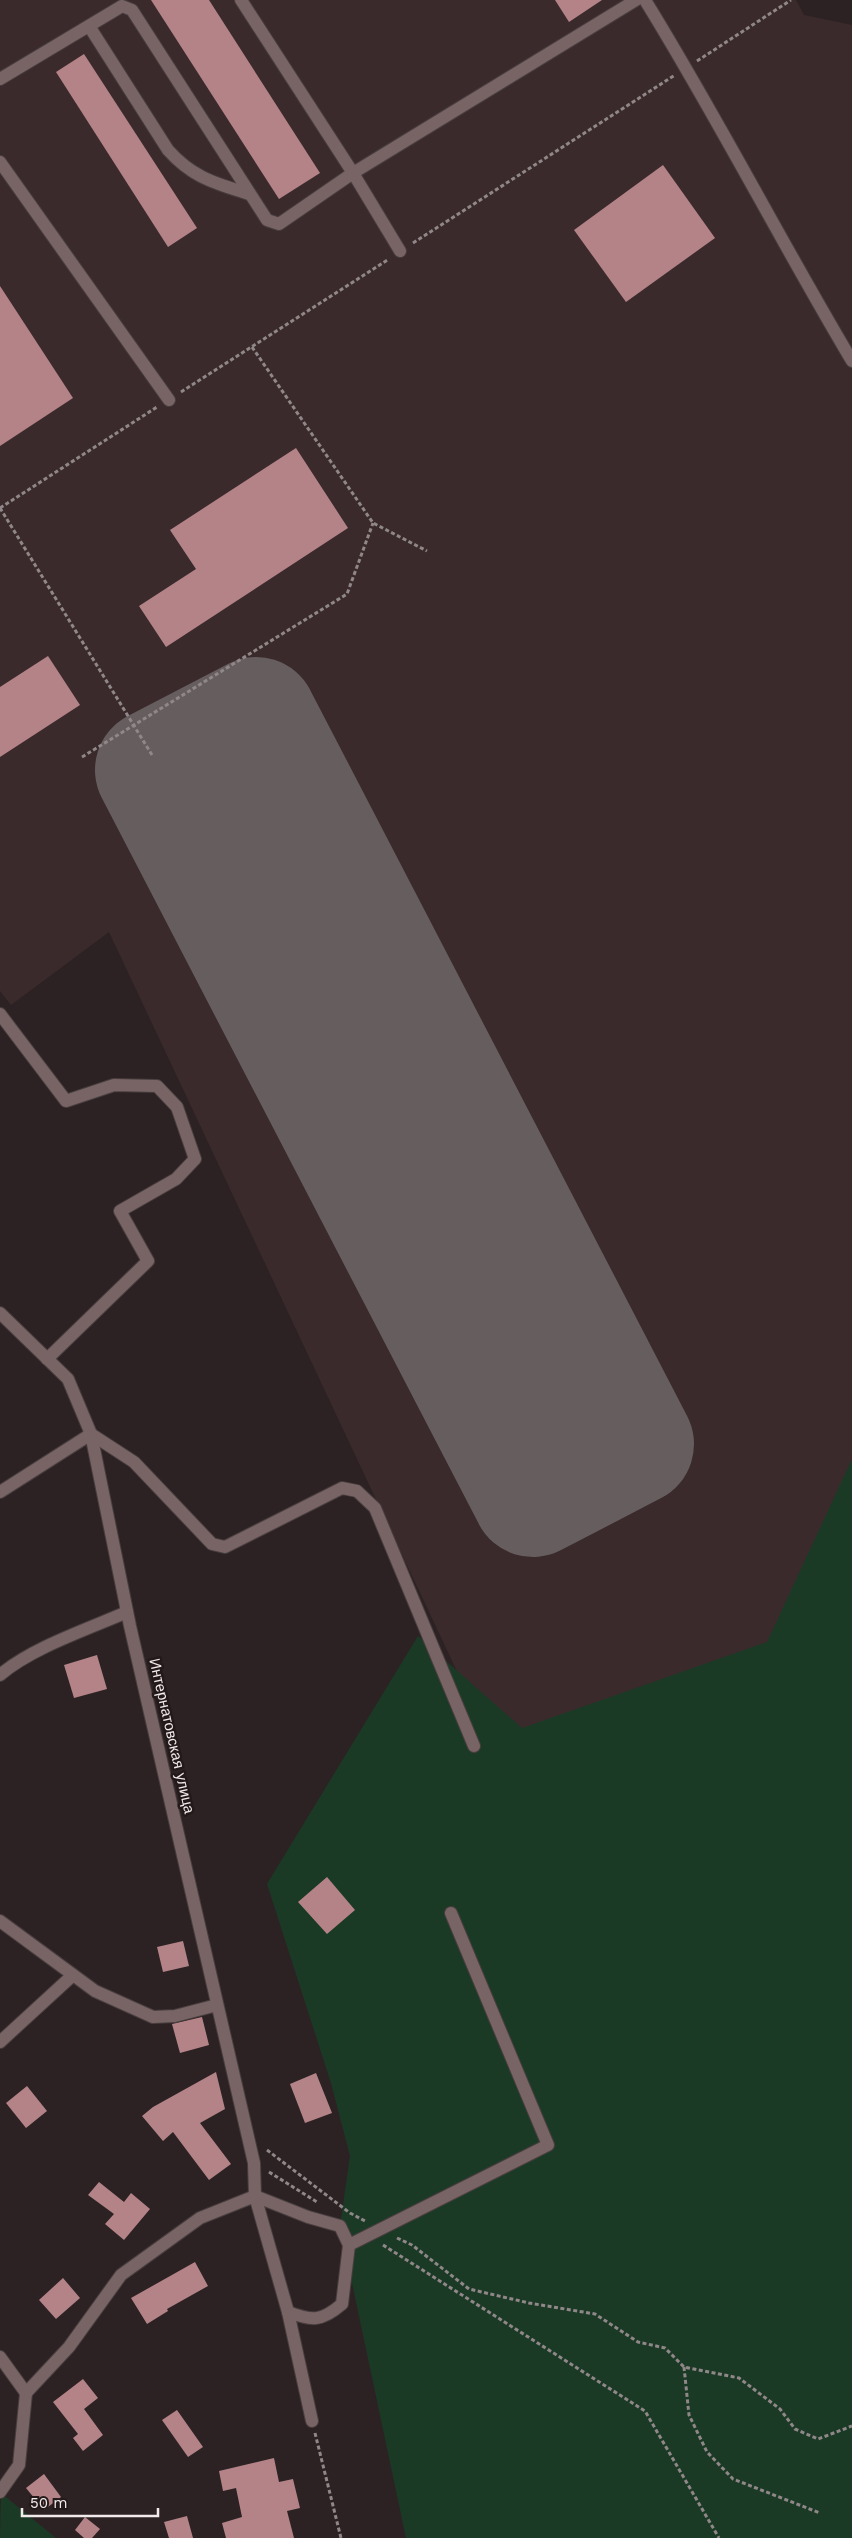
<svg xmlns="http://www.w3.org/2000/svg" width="852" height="2538" viewBox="0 0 852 2538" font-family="'Work Sans',sans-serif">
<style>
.built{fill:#3b2a2c}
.green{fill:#1b3a26}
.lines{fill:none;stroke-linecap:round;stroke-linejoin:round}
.runway{stroke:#665d5e;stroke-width:122}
.building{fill:#b48388}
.minor-casing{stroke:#483e3f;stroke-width:14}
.path{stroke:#908788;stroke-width:3;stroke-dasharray:4 2.5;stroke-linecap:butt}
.minor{stroke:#796465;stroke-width:12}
.labels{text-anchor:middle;stroke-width:5;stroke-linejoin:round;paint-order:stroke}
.street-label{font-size:15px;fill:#f2ebec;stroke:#23191a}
</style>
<rect width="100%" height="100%" fill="#2c2223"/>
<!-- built -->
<path class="built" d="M0 0H796L804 15 852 25V2416L815 2432 109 932 11 1005 0 991Z"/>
<!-- green -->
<g class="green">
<path d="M852 1459V2538H406L340 2226 350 2156 331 2083 267 1884 418 1636 522 1728 767 1642Z"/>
<path d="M1 2493 56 2538H0Z"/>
</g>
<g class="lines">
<!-- runway -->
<path class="runway" d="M256 718 633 1444 533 1496 156 770Z"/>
</g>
<!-- building -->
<g class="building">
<path d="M151 0H209L320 173 279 199Z"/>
<path d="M555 0H602L569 22Z"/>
<path d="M84 54 197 228 168 247 56 72Z"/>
<path d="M663 165 715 238 626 302 574 230Z"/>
<path d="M0 286 73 398 0 446Z"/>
<path d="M296 448 348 528 166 647 139 606 196 569 170 530Z"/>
<path d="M48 656 80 705 0 757V687Z"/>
<path d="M97 1655 107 1689 74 1698 64 1665Z"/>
<path d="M327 1877 355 1910 327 1934 298 1902Z"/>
<path d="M183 1941 189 1966 163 1972 157 1947Z"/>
<path d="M202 2017 209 2045 180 2053 172 2024Z"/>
<path d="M216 2072 225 2109 200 2123 231 2164 209 2180 173 2132 163 2141 142 2116 153 2107Z"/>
<path d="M316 2073 332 2113 305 2123 290 2084Z"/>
<path d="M27 2086 47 2111 26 2128 6 2103Z"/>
<path d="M99 2182 124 2202 131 2193 150 2209 124 2240 105 2224 114 2214 88 2195Z"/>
<path d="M195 2262 208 2286 167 2309 168 2311 147 2324 131 2298Z"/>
<path d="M63 2278 80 2298 56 2319 39 2300Z"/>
<path d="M83 2379 98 2398 84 2409 103 2435 83 2451 73 2438 78 2434 53 2402Z"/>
<path d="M177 2410 203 2447 188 2457 162 2420Z"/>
<path d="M274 2458 279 2482 293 2479 300 2508 287 2511 294 2538H226L222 2523 242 2517 236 2488 223 2491 219 2471Z"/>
<path d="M44 2474 61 2497 44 2510 26 2488Z"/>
<path d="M187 2516 193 2538H169L164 2522Z"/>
<path d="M85 2517 100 2529 92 2538H84L75 2530Z"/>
</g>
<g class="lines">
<defs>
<g id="minor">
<path d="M241 0 353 173 400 251"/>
<path d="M645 0C718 118 781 242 852 361"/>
<path d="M89 26 168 150C193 178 215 183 249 194"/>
<path d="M0 79 122 6 132 10 267 220 279 224 353 173 636 0"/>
<path d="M0 162 169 400"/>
<path d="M0 1014 66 1101 114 1085 157 1086 177 1107 195 1159 176 1179 120 1211 148 1261 47 1359"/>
<path d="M0 1313 68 1379 91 1434 130 1626 254 2163 255 2196 288 2312 312 2421"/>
<path d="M0 1492 91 1434 134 1462 212 1544 225 1547 342 1488 357 1491 375 1508 474 1746"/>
<path d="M0 1675C31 1648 88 1629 127 1612"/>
<path d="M0 1921 95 1991 153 2017 175 2016 217 2005"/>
<path d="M0 2042 73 1975"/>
<path d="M255 2196 308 2217 340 2226 349 2245 342 2304C321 2322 312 2321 288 2312"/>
<path d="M349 2245 548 2145 451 1913"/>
<path d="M0 2357 26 2393"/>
<path d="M26 2393 69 2347 121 2275 200 2218 255 2196"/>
<path d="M0 2492 19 2465 26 2393"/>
</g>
</defs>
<!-- minor casing -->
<use href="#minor" class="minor-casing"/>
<!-- path -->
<g class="path">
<path d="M697 61 791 0"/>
<path d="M413 243 675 75"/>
<path d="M252 347 373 523 427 551"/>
<path d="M181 392 389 259"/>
<path d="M0 508 157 407"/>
<path d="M0 508 152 755"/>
<path d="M82 757 347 594 373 523"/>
<path d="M267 2150 350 2213 365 2221"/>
<path d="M269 2172 317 2202"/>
<path d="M397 2238 412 2245 469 2289 529 2303 595 2314 638 2342 665 2348 684 2367 739 2378 780 2409 795 2429 818 2439 852 2426"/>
<path d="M383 2245 645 2411 719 2538"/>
<path d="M684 2367 689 2415 707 2452 733 2479 820 2513"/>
<path d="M315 2433 341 2538"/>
</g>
<!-- minor -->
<use href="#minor" class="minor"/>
</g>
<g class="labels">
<!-- street labels -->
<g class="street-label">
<text transform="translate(172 1736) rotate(77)" y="5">Интернатовская улица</text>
</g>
</g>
<!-- scale -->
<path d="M22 2508v8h136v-8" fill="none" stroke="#f2ebec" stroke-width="2.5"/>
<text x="30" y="2508" font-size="15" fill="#f2ebec" stroke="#23191a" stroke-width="4" paint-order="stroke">50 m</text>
</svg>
